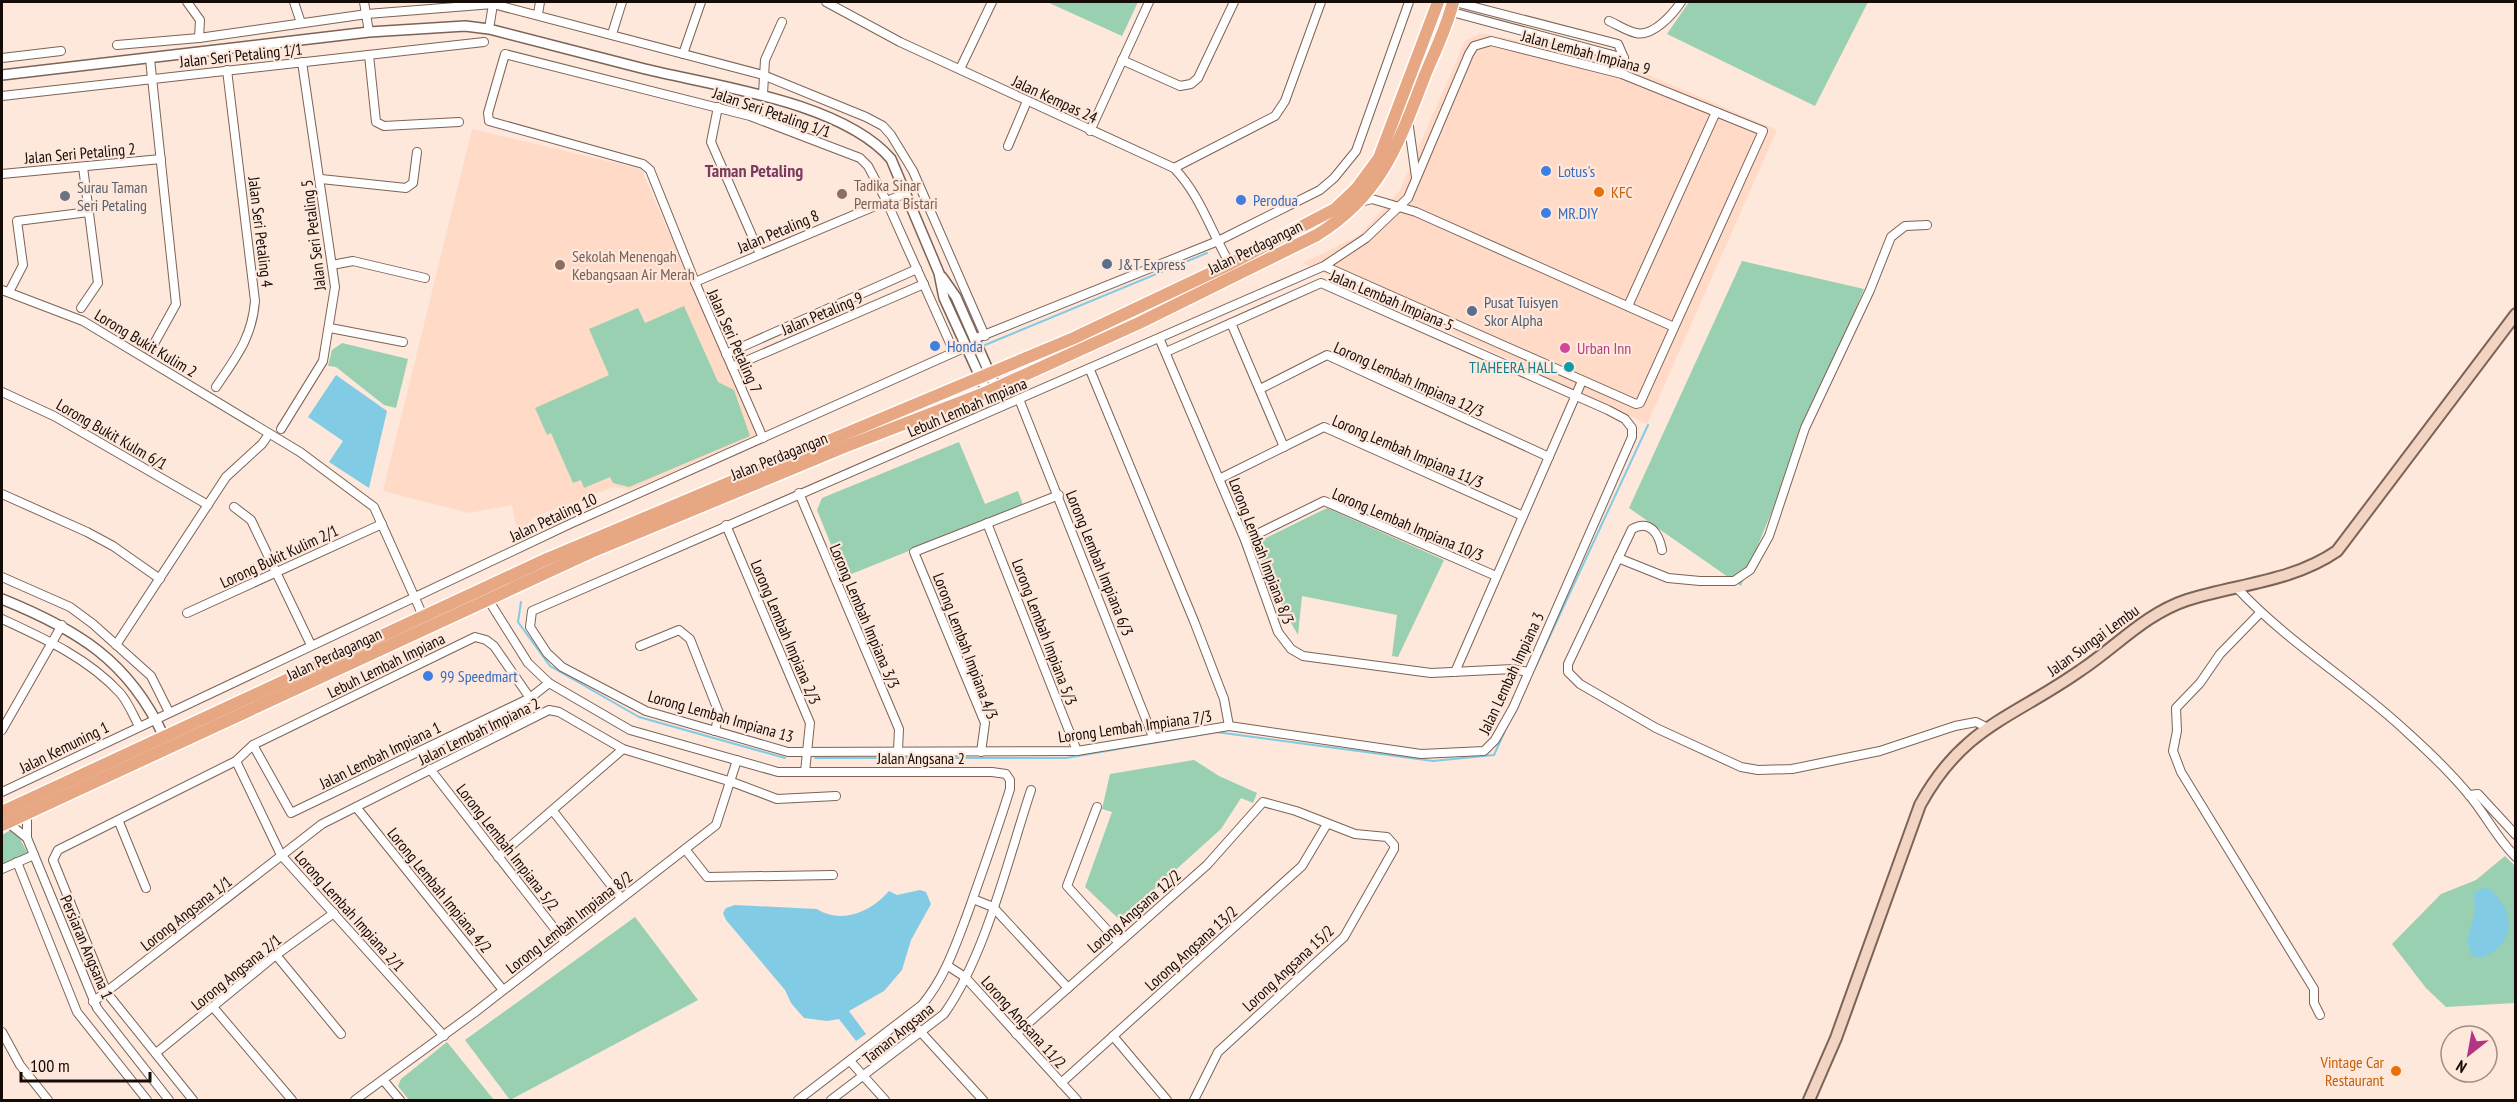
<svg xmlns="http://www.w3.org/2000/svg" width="2517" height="1102" viewBox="0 0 2517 1102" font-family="'PT Sans Narrow',sans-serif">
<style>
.built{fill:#ffdac7}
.green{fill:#99d0b1}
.water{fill:#82cbe4}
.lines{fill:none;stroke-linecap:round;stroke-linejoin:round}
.stream{stroke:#82cbe4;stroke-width:2}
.minor-casing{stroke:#7c6356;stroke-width:10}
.tertiary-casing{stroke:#7c6356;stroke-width:12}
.secondary-casing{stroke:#7c6356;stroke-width:14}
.primary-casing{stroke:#fff;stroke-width:15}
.minor{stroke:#fff;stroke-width:8}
.tertiary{stroke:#fff;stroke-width:9}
.secondary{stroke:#f3d3c1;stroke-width:10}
.primary{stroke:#e7a783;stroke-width:12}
.shop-dot{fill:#3f7fe0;stroke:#fee7db;stroke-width:2}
.food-dot{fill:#e8710a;stroke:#fee7db;stroke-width:2}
.education-dot{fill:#8d6e63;stroke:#fee7db;stroke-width:2}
.worship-dot{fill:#6b7280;stroke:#fee7db;stroke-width:2}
.service-dot{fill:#5c6f8a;stroke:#fee7db;stroke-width:2}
.hotel-dot{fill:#d1479c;stroke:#fee7db;stroke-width:2}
.culture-dot{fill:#0f9aa8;stroke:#fee7db;stroke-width:2}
.labels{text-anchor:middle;stroke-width:4.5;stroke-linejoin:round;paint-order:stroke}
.street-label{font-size:16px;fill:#150b07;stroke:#fee7db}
.shop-label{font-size:16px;fill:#366cbe;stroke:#fee7db;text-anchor:start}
.education-label{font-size:16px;fill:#785e54;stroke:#fee7db;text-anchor:start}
.worship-label{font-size:16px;fill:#5b616d;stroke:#fee7db;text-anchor:start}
.food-label{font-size:16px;fill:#c56008;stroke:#fee7db;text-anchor:start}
.service-label{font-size:16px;fill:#4e5e75;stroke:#fee7db;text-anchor:start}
.hotel-label{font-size:16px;fill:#b23c85;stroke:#fee7db;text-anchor:start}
.culture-label{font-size:16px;fill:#0d838f;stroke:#fee7db;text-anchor:end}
.neighbourhood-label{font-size:18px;font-weight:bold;fill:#7a3a5f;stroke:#fee7db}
</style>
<rect width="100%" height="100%" fill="#fee7db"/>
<!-- built -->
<g class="built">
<path d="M1481 33 1611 59 1777 130 1647 424 1303 263 1360 235 1400 190 1465 41Z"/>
<path d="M472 129 641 169 758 436 630 490 614 487 534 517 518 536 512 505 469 513 383 491Z"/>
</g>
<!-- green -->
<g class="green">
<path d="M1047 2H1138L1122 36Z"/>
<path d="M1689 2H1868L1815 106 1667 34Z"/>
<path d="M1742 261 1864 289 1741 586 1629 508Z"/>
<path d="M684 306 718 382 734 390 750 436 629 487 613 483 610 477 584 488 581 480 573 483 551 433 547 435 535 408 609 375 589 329 638 308 645 323Z"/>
<path d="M342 343 408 359 396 408 384 405 336 367 328 366 332 350Z"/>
<path d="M959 442 985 504 1018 491 1023 505 844 577 817 510 822 498Z"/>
<path d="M1327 508 1444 560 1398 657 1392 656 1397 615 1302 596 1298 635 1287 616 1256 549 1264 539Z"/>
<path d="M1194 760 1219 776 1257 793 1253 803 1241 798 1221 829 1120 920 1085 887 1112 812 1102 809 1110 774Z"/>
<path d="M11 830 17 833 28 854 2 865V835Z"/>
<path d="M2505 856 2515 866V1003L2446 1007 2426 988 2392 944 2441 894 2476 880Z"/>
<path d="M635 917 698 1000 510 1100 465 1040Z"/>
<path d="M447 1042 494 1100H409L398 1086 401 1079Z"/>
</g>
<!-- water -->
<g class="water">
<path d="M336 375 387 411 369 488 329 462 343 441 308 417Z"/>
<path d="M2487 887C2517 911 2517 943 2482 958L2471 956 2467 939 2475 913 2474 893Z"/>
<path d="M920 890 926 892 931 904 911 940 902 970 884 991 849 1011 866 1034 856 1041 839 1019 827 1021 804 1018 791 1003 785 990 726 920 723 913 726 908 735 905 817 909C842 925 872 911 889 891L897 895Z"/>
</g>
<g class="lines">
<!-- stream -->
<g class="stream">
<path d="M985 345 1207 253"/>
<path d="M521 602 518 622 550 666 639 717 785 758"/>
<path d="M1535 668 1648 425"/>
<path d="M815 758H1066L1216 732 1433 761 1494 755 1509 722"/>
</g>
<defs>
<g id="minor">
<path d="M187 2 200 20 199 38"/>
<path d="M294 2 301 23"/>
<path d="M364 2 369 32"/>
<path d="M826 2 900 42 1174 168C1201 196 1211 232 1230 264"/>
<path d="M1455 2 1618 44 1624 58 1622 74"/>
<path d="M1437 8 1624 58"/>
<path d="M538 14 540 2"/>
<path d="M1609 21C1618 25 1627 31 1636 33 1653 37 1673 14 1681 2"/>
<path d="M489 29 493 4"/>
<path d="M612 34 622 2"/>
<path d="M117 45 199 38 367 14 493 4 763 75 866 117 883 126 891 135 913 171 985 336"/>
<path d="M683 54 701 2"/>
<path d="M369 55 376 122 384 126 459 122"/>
<path d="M2 58 61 51"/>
<path d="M150 59 176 304 150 351"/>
<path d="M1122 60 1180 86 1191 84 1198 78 1234 2"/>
<path d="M960 69 992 2"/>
<path d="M763 94 765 60 782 22"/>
<path d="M2 96 484 42"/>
<path d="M718 107 711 142 760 254"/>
<path d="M1408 120 1416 177"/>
<path d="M1090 131 1149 2"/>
<path d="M1008 146 1027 101"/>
<path d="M1174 168 1275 116 1285 101 1321 2"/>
<path d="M2 174 161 159"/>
<path d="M321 179 406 188 413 183 417 152"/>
<path d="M1360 202 1372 199 1416 212 1674 327"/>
<path d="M332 265 353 261 425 278"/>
<path d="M695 282 906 193"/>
<path d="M2 290 83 321 300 452 374 507 423 616"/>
<path d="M9 292 23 265 17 221 89 212"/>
<path d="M1628 306 1716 112"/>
<path d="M81 308 98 283 83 167"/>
<path d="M1231 323 1284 447"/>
<path d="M330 328 403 342"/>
<path d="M974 339 1218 241 1320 190 1334 178 1356 151 1409 2"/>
<path d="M1160 340 1245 540 1278 632 1291 649 1303 656 1431 673 1513 669 1528 672"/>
<path d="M1166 352 1321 283 1608 410 1625 419 1632 428V437L1513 708 1495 740 1484 751 1421 754 1229 726"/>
<path d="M726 354 917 269"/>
<path d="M732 367 924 284"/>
<path d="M1090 370 1194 621 1224 699 1229 726 1077 751 788 752 646 711 562 667 547 653 530 627 532 611 1324 266 1366 238 1408 198 1469 54 1474 46 1491 41 1622 74 1763 131 1640 403 1636 404 1324 266"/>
<path d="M216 387C236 357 252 338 255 301L227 70"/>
<path d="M1260 389 1327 355 1549 457"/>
<path d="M2 392 54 416 208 505"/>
<path d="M1019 399 1153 737"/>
<path d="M281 429 323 361 335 287 302 62"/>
<path d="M763 438 695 282 650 170 643 164 489 121 488 113 505 54 750 116 860 158 868 166 886 200 954 352"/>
<path d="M1219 479 1324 427 1523 516"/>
<path d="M799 493 899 729 898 750"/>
<path d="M2 494 87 532 113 546 160 579"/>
<path d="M234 507 251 520 311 645"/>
<path d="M987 523 1077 751"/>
<path d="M726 525 810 723 805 772"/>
<path d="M1245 540 1324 501 1496 576"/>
<path d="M1662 550C1659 534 1650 519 1632 529L1568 664V672L1580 684 1656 728 1741 767 1758 770 1792 769 1880 751 1955 726 1976 722 1986 727"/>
<path d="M1618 558 1668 578 1700 581H1734L1750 570 1769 536 1805 428 1870 290 1891 237 1905 226 1927 225"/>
<path d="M2 577 70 607 93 624 151 676 169 712"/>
<path d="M2237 588C2288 643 2354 682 2408 733 2429 752 2451 773 2469 795 2486 815 2497 839 2516 857"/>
<path d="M489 601 528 663 549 683 630 730 778 772H992L1006 774 1010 780V789C997 831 982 873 967 915 955 947 944 979 922 1005L798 1100"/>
<path d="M187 613 382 524"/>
<path d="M2260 613 2220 654 2200 683 2176 708 2177 731 2173 751 2181 772 2314 989V1003L2320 1015"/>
<path d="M2 619C43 638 88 658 120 693 128 702 133 715 139 726"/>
<path d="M116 645 226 477 262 444 269 434"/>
<path d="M640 646 679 630 690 639 719 713 715 731"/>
<path d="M1455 672 1582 381"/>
<path d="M2 730 62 625"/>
<path d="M253 745 291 813 530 698 549 683"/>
<path d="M981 752 985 723 914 552 1059 495"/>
<path d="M236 761 281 855 444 1036"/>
<path d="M430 769 565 942"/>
<path d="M2 792 572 523 966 347"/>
<path d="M2469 795 2478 794 2516 835"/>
<path d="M356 807 503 990"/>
<path d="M1097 807 1067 886 1118 942"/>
<path d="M553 811 621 898"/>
<path d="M27 814V838L97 1008 169 1100"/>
<path d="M7 822 27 838"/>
<path d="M119 822 146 888"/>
<path d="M685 849 707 877 833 875"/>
<path d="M498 857 623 749"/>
<path d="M17 862 77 1012 147 1100"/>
<path d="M2 869 34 855"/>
<path d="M973 899 993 907 1068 988"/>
<path d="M276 955 341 1034"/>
<path d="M948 966 965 977 1077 1100"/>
<path d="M93 1002 322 824 549 710 559 712 623 749 732 782 777 799 836 796"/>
<path d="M213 1007 292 1100"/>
<path d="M907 1017 983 1100"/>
<path d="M2 1032 20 1065 48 1100"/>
<path d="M1016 1034 1207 865 1263 802 1296 811 1355 834 1387 837 1394 845V849L1344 937 1218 1052 1194 1100"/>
<path d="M1113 1036 1167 1100"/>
<path d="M156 1053 276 955 334 913"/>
<path d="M850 1061 885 1100"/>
<path d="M384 1081 400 1100"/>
<path d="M1061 1083 1302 866 1327 824"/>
<path d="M193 1100 107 993 53 860 58 850 236 761 253 745 475 637 486 640 494 646 530 698"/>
<path d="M355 1100 474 1013 716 825 737 760"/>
<path d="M831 1100 944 1014C986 955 1008 859 1031 790"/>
</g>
<g id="tertiary">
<path d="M2 75 369 32 465 26 489 29C541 42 593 56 645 69 715 86 842 102 891 159L939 273 944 298 987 392"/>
<path d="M942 277 956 297 996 388"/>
<path d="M2 599C76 629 129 660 164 737"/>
</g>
<path id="secondary" d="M1809 1100 1836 1038 1920 805C1963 726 2013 718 2081 670 2117 646 2145 614 2187 600 2237 584 2292 582 2337 551L2516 314"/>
<g id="primary">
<path d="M2 812 547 559 1074 338 1230 264 1335 209 1357 188 1379 158 1438 2"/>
<path d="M2 825 591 552 844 447 987 392 1139 323 1317 235C1382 195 1399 142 1425 75 1435 51 1447 27 1453 2"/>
</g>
</defs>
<!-- minor casing -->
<use href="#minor" class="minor-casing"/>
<!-- tertiary casing -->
<use href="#tertiary" class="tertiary-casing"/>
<!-- secondary casing -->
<use href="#secondary" class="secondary-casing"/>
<!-- primary casing -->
<use href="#primary" class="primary-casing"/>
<!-- minor -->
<use href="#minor" class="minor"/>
<!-- tertiary -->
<use href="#tertiary" class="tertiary"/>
<!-- secondary -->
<use href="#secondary" class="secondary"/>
<!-- primary -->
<use href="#primary" class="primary"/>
</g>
<!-- markers -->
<g class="shop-dot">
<circle cx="1546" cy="171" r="6"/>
<circle cx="1241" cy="200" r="6"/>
<circle cx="1546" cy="213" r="6"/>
<circle cx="935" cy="346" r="6"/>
<circle cx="428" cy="676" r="6"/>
</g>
<g class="food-dot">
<circle cx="1599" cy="192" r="6"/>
<circle cx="2396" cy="1071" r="6"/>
</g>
<g class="education-dot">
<circle cx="842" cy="194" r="6"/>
<circle cx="560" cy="265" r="6"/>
</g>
<circle class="worship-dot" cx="65" cy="196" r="6"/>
<g class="service-dot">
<circle cx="1107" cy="264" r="6"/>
<circle cx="1472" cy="311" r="6"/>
</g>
<circle class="hotel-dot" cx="1565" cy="348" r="6"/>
<circle class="culture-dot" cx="1569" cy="367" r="6"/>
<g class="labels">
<!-- street labels -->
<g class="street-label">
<text transform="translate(1586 52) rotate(15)" y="6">Jalan Lembah Impiana 9</text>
<text transform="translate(241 55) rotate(-6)" y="6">Jalan Seri Petaling 1/1</text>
<text transform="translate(1055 99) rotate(25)" y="6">Jalan Kempas 24</text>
<text transform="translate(772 112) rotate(19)" y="6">Jalan Seri Petaling 1/1</text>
<text transform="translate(80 153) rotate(-5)" y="6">Jalan Seri Petaling 2</text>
<text transform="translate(778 231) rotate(-23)" y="6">Jalan Petaling 8</text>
<text transform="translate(261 232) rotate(83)" y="6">Jalan Seri Petaling 4</text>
<text transform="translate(313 235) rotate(-97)" y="6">Jalan Seri Petaling 5</text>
<text transform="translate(1255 247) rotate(-26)" y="6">Jalan Perdagangan</text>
<text transform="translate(1392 300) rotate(23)" y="6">Jalan Lembah Impiana 5</text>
<text transform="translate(822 313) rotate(-23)" y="6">Jalan Petaling 9</text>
<text transform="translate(735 341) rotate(66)" y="6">Jalan Seri Petaling 7</text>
<text transform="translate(146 343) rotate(31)" y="6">Lorong Bukit Kulim 2</text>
<text transform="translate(1409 379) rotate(24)" y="6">Lorong Lembah Impiana 12/3</text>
<text transform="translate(967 407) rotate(-23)" y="6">Lebuh Lembah Impiana</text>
<text transform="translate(112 434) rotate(30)" y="6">Lorong Bukit Kulm 6/1</text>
<text transform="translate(1408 451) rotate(23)" y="6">Lorong Lembah Impiana 11/3</text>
<text transform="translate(779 456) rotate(-22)" y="6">Jalan Perdagangan</text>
<text transform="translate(553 517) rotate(-25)" y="6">Jalan Petaling 10</text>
<text transform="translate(1408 524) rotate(23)" y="6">Lorong Lembah Impiana 10/3</text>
<text transform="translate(1262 551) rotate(69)" y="6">Lorong Lembah Impiana 8/3</text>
<text transform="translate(279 556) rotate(-25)" y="6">Lorong Bukit Kulim 2/1</text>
<text transform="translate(1100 563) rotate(68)" y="6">Lorong Lembah Impiana 6/3</text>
<text transform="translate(865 616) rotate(67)" y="6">Lorong Lembah Impiana 3/3</text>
<text transform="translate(786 632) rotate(67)" y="6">Lorong Lembah Impiana 2/3</text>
<text transform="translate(1045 632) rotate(69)" y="6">Lorong Lembah Impiana 5/3</text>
<text transform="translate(2093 640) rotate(-36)" y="6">Jalan Sungai Lembu</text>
<text transform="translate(966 646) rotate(69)" y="6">Lorong Lembah Impiana 4/3</text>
<text transform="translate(334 654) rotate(-25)" y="6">Jalan Perdagangan</text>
<text transform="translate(386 665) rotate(-26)" y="6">Lebuh Lembah Impiana</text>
<text transform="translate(1511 673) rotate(-65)" y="6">Jalan Lembah Impiana 3</text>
<text transform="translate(721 716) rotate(16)" y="6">Lorong Lembah Impiana 13</text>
<text transform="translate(1135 726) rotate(-8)" y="6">Lorong Lembah Impiana 7/3</text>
<text transform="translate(479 731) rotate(-26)" y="6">Jalan Lembah Impiana 2</text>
<text transform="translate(64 747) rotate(-26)" y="6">Jalan Kemuning 1</text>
<text transform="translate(380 755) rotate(-26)" y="6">Jalan Lembah Impiana 1</text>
<text x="921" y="764">Jalan Angsana 2</text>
<text transform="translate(508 847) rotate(52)" y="6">Lorong Lembah Impiana 5/2</text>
<text transform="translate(440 890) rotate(51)" y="6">Lorong Lembah Impiana 4/2</text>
<text transform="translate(350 911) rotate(48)" y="6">Lorong Lembah Impiana 2/1</text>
<text transform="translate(1134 911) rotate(-41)" y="6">Lorong Angsana 12/2</text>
<text transform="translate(186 913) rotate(-38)" y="6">Lorong Angsana 1/1</text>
<text transform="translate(569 922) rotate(-38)" y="6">Lorong Lembah Impiana 8/2</text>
<text transform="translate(87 947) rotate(67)" y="6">Persiaran Angsana 1</text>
<text transform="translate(1191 948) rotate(-42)" y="6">Lorong Angsana 13/2</text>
<text transform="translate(1288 968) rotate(-43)" y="6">Lorong Angsana 15/2</text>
<text transform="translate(236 972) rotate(-39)" y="6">Lorong Angsana 2/1</text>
<text transform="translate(1024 1022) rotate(48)" y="6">Lorong Angsana 11/2</text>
<text transform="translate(898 1033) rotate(-39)" y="6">Taman Angsana</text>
</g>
<!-- shop labels -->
<g class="shop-label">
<text x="1558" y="177">Lotus's</text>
<text x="1253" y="206">Perodua</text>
<text x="1558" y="219">MR.DIY</text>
<text x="947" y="352">Honda</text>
<text x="440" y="682">99 Speedmart</text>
</g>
<!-- education labels -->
<g class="education-label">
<text x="854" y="191">Tadika Sinar<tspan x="854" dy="18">Permata Bistari</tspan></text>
<text x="572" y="262">Sekolah Menengah<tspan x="572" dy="18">Kebangsaan Air Merah</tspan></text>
</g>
<!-- worship labels -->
<g class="worship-label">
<text x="77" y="193">Surau Taman<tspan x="77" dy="18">Seri Petaling</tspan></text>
</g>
<!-- food labels -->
<g class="food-label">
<text x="1611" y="198">KFC</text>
<text x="2384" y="1068" text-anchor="end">Vintage Car<tspan x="2384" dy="18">Restaurant</tspan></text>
</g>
<!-- service labels -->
<g class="service-label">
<text x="1119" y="270">J&amp;T Express</text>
<text x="1484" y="308">Pusat Tuisyen<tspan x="1484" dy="18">Skor Alpha</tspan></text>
</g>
<!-- hotel labels -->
<g class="hotel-label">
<text x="1577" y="354">Urban Inn</text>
</g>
<!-- culture labels -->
<g class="culture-label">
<text x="1557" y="373">TIAHEERA HALL</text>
</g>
<!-- neighbourhood labels -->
<g class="neighbourhood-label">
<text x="754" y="177">Taman Petaling</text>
</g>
</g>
<!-- border -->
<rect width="2517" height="1102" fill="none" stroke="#150b07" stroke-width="6"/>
<!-- north arrow -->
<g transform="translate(2469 1054) rotate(211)"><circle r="28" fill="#fee7db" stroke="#a18f86" stroke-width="1.5"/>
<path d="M0-4.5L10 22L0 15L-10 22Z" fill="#b23483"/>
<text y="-9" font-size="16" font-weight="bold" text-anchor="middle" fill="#150b07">N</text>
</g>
<!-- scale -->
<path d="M21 1072v9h129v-9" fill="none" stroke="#150b07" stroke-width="3"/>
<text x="30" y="1072" font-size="18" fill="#150b07" stroke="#fee7db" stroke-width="4.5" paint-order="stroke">100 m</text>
</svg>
